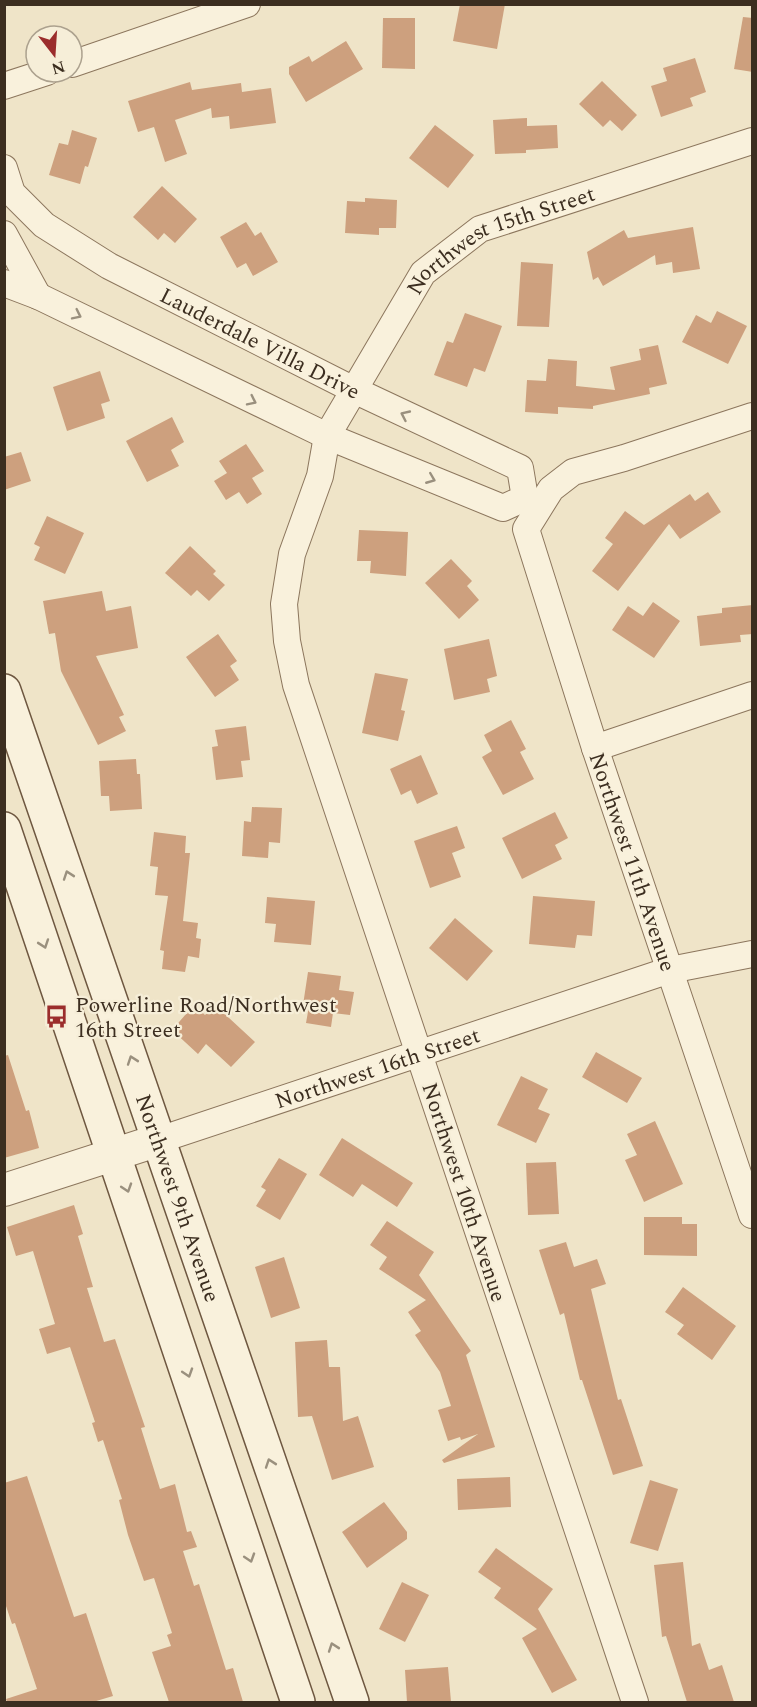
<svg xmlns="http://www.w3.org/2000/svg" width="757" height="1707" viewBox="0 0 757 1707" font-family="Spectral,serif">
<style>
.building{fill:#cda07e}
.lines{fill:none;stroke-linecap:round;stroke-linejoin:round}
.minor-casing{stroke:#8c765d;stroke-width:28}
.tertiary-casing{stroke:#8c765d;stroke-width:34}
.secondary-casing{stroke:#6e5740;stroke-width:36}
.minor{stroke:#f9f1dc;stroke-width:26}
.tertiary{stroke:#f9f1dc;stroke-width:32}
.secondary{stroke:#f9f1dc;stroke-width:33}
.oneway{stroke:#9a907e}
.labels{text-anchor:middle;stroke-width:4.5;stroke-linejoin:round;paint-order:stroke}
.street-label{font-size:22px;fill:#3c2e20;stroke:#f6eed8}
.poi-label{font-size:22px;fill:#3c2e20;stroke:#f6eed8;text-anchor:start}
</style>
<rect width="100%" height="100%" fill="#efe4c8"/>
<!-- building -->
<g class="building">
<path d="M460 4H505L497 49 453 41Z"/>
<path d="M743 17 753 18V72L734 69Z"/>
<path d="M383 18H415V69L382 68Z"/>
<path d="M346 41 363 69 306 102 289 74V67L309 56 312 62Z"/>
<path d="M695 58 706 92 690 98 693 106 661 117 651 86 667 81 663 68Z"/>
<path d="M602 81 637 115 622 131 610 120 603 127 579 104Z"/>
<path d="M190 82 192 90 241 83 242 92 271 88 276 123 230 129 229 116 212 118 211 108 175 120 187 154 165 162 154 127 138 132 128 101Z"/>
<path d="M527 118V126L557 125 558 148 526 150V153L495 154 493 120Z"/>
<path d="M435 125 474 155 448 188 409 158Z"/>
<path d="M72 130 97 138 88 167 85 166 80 184 49 175 59 143 68 145Z"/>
<path d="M162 186 197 219 175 243 164 233 158 240 133 217Z"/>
<path d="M365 198 397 200 396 228H379V235L345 233 347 201 365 202Z"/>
<path d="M246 222 255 236 261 232 278 262 253 276 246 263 237 268 220 237Z"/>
<path d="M693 227 700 269 673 273 672 262 656 265 655 255 603 286 598 277 593 280 587 252 624 230 628 238Z"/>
<path d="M521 262 553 264 549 327 517 326Z"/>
<path d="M717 311 747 326 728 364 682 342 696 315 711 323Z"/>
<path d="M465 313 502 326 485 372 474 368 467 387 434 375 447 341 453 343Z"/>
<path d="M658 345 667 384 649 388 650 394 593 406V409L558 407V414L525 412 527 380 546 381 548 359 577 361 576 386 615 390 610 367 641 360 639 349Z"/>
<path d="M100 371 110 401 101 404 105 418 67 431 53 387Z"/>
<path d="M172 417 184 442 171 450 179 466 147 482 126 441Z"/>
<path d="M246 444 264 471 252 478 262 494 247 504 239 492 226 500 214 481 227 473 219 461Z"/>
<path d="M21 452 31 481 4 490V457Z"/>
<path d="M708 492 721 512 680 539 669 524 618 591 592 571 613 544 605 538 625 511 644 525 690 494 695 501Z"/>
<path d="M47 516 84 533 65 574 34 560 40 547 34 544Z"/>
<path d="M359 530 408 532 406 576 370 573 371 561H357Z"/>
<path d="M190 546 216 571 213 574 225 585 209 601 197 590 191 596 165 573Z"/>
<path d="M451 559 472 581 467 586 479 600 459 619 425 583Z"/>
<path d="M102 591 106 611 131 606 138 648 96 656 124 715 119 717 126 731 98 745 61 671 55 633 49 634 43 601Z"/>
<path d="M653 602 680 621 654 658 612 630 628 606 643 616Z"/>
<path d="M753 605V634L740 635 741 642 700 646 697 616 722 613V608Z"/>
<path d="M218 634 237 661 230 666 239 680 215 697 186 657Z"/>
<path d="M489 639 497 676 487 679 490 692 454 700 444 649Z"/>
<path d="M375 673 408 679 401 710 405 711 398 741 362 733Z"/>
<path d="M511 720 526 749 520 752 534 779 503 795 482 757 492 751 484 735Z"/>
<path d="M246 726 250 760 241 761 243 777 216 780 212 747 218 746 215 730Z"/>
<path d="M421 755 438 794 417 804 411 790 401 795 390 769Z"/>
<path d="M136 759 137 774H140L142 809 110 811 109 796H101L99 761Z"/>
<path d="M252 807 282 808 280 843 269 842 268 858 242 856 244 821 251 822Z"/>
<path d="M555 812 568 838 555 845 562 859 522 879 502 838Z"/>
<path d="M457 826 465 848 452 853 461 877 430 888 414 841Z"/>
<path d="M154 832 186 836 185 853H190L183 921 198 923 196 938 201 939 199 958 188 956 185 972 162 969 164 951 160 950 168 896 155 895 158 867 150 866Z"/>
<path d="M533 896 595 901 592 936 577 935 575 948 529 944Z"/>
<path d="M267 897 315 901 311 945 274 942 276 924 265 923Z"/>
<path d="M455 918 493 951 467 981 429 948Z"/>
<path d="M308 972 341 976 339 990 354 992 350 1015 333 1013 331 1027 306 1023 309 1006 303 1005Z"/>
<path d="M194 1005 205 1015 215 1005 255 1042 231 1067 206 1044 198 1054 172 1030Z"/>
<path d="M596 1052 642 1078 627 1103 582 1077Z"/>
<path d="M8 1055 26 1111 29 1110 39 1148 4 1158V1056Z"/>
<path d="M521 1076 548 1089 538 1109 550 1114 536 1143 497 1125Z"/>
<path d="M655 1121 683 1184 644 1202 625 1160 637 1155 627 1134Z"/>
<path d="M342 1138 413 1183 397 1207 362 1184 353 1197 319 1175Z"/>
<path d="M279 1158 307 1174 280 1220 256 1206 266 1190 261 1187Z"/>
<path d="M556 1162 559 1214 528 1215 526 1163Z"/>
<path d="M74 1205 83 1234 78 1236 93 1287 87 1288 104 1342 115 1339 145 1427 141 1428 160 1489 175 1484 187 1532 191 1531 197 1547 183 1551 194 1586 199 1584 226 1670 233 1668 243 1702H169L152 1652 171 1646 167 1635 172 1633 154 1578 144 1581 128 1535 119 1500 122 1499 103 1440 98 1442 92 1423 95 1422 70 1347 47 1354 39 1329 55 1324 33 1251 16 1256 7 1227Z"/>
<path d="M644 1217H682V1224H697V1256L644 1255Z"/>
<path d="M387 1221 434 1252 419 1275 471 1351 466 1355 495 1447 444 1463 442 1460 478 1434 461 1440 460 1437 448 1441 438 1410 451 1406 440 1372 415 1335 421 1331 408 1312 426 1300 379 1269 387 1257 370 1245Z"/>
<path d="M566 1242 574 1267 597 1259 606 1284 591 1289 618 1400 621 1399 643 1466 613 1475 582 1380H580L564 1313 560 1315 539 1250Z"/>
<path d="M284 1257 300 1308 271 1318 255 1267Z"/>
<path d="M683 1287 736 1326 712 1360 677 1334 684 1325 665 1312Z"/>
<path d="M327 1340 329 1367H340L343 1421 358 1416 374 1467 332 1480 312 1416 298 1417 295 1342Z"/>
<path d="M27 1476 74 1617 86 1613 113 1696 93 1702H7L6 1699 37 1689 15 1623 12 1624 4 1600V1483Z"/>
<path d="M510 1477 511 1507 458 1510 457 1479Z"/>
<path d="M650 1480 678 1489 658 1551 630 1543Z"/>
<path d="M384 1502 407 1532V1539L367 1568 342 1532Z"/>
<path d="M496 1548 553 1589 538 1609 577 1680 552 1693 522 1638 537 1629 494 1598 501 1588 478 1572Z"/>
<path d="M683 1562 692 1646 700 1643 709 1670 722 1665 734 1702H687L666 1636 662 1637 654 1565Z"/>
<path d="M402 1582 429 1595 405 1642 379 1629Z"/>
<path d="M448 1667 451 1702H407L405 1670Z"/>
</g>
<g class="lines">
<defs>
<g id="minor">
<path d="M72 64 247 4"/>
<path d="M4 86 47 72"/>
<path id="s1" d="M4 168 12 193 44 225 109 266 354 390 520 468 525 498 503 508 327 436 38 296 4 283"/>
<path d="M4 234 38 296"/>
<path id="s2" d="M752 416 624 458 573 472 551 489 526 529 595 748 752 1215"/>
<path d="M595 748 752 695"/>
<path id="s3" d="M159 1140 670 970 752 954"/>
<path id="s4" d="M635 1702 296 685 287 641 284 604 292 554 320 476 327 436 423 273 480 229 752 141"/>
</g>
<path id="tertiary" d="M4 1190 159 1140"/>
<g id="secondary">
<path id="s5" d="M4 691 352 1702"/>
<path d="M4 829 298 1702"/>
</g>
</defs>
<!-- minor casing -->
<use href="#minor" class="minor-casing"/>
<!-- tertiary casing -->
<use href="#tertiary" class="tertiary-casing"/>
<!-- secondary casing -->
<use href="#secondary" class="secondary-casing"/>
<!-- minor -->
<use href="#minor" class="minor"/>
<!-- tertiary -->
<use href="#tertiary" class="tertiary"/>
<!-- secondary -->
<use href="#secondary" class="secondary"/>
</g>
<!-- one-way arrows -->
<defs><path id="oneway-chevron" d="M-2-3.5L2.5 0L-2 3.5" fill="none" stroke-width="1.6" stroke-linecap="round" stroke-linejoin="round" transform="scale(1.5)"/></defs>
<g class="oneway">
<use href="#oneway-chevron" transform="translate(77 315) rotate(26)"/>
<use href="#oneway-chevron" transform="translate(252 401) rotate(26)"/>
<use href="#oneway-chevron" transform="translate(405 415) rotate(-155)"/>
<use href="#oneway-chevron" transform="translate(431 479) rotate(22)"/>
<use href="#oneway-chevron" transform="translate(68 875) rotate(-109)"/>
<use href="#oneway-chevron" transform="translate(44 944) rotate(71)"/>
<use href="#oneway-chevron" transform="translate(132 1060) rotate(-109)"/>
<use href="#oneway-chevron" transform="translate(127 1188) rotate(72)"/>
<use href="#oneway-chevron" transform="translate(188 1373) rotate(72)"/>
<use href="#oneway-chevron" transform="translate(270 1463) rotate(-109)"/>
<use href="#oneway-chevron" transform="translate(250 1558) rotate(72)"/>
<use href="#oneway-chevron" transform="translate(333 1647) rotate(-109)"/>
</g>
<!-- icons -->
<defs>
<symbol id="bus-bare" viewBox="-9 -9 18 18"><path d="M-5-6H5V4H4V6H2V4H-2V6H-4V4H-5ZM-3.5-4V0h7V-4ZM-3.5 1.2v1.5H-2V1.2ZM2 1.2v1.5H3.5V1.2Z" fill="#9b2d2c" stroke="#f6eed8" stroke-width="2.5" paint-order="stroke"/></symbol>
</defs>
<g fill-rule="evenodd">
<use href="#bus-bare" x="40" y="1000" width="33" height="33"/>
</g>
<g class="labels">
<!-- street labels -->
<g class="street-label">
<text dy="8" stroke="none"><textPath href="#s4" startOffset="1602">Northwest 15th Street</textPath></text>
<text dy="8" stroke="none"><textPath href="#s1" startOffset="318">Lauderdale Villa Drive</textPath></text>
<text dy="8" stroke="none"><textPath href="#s2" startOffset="612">Northwest 11th Avenue</textPath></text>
<text dy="8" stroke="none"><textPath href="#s3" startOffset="230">Northwest 16th Street</textPath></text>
<text transform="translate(465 1192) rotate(72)" y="8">Northwest 10th Avenue</text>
<text dy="8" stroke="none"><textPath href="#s5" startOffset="536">Northwest 9th Avenue</textPath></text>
</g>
<!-- poi labels -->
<g class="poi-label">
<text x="75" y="1012">Powerline Road/Northwest<tspan x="75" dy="25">16th Street</tspan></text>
</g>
</g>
<!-- border -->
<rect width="757" height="1707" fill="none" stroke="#3c2e20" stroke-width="12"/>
<!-- north arrow -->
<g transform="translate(54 54) rotate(163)"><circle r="28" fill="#f6eed8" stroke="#aca18e" stroke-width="1.5"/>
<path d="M0-4.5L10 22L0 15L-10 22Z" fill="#9b2d2c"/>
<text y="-9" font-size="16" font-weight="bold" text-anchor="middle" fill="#3c2e20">N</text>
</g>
</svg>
